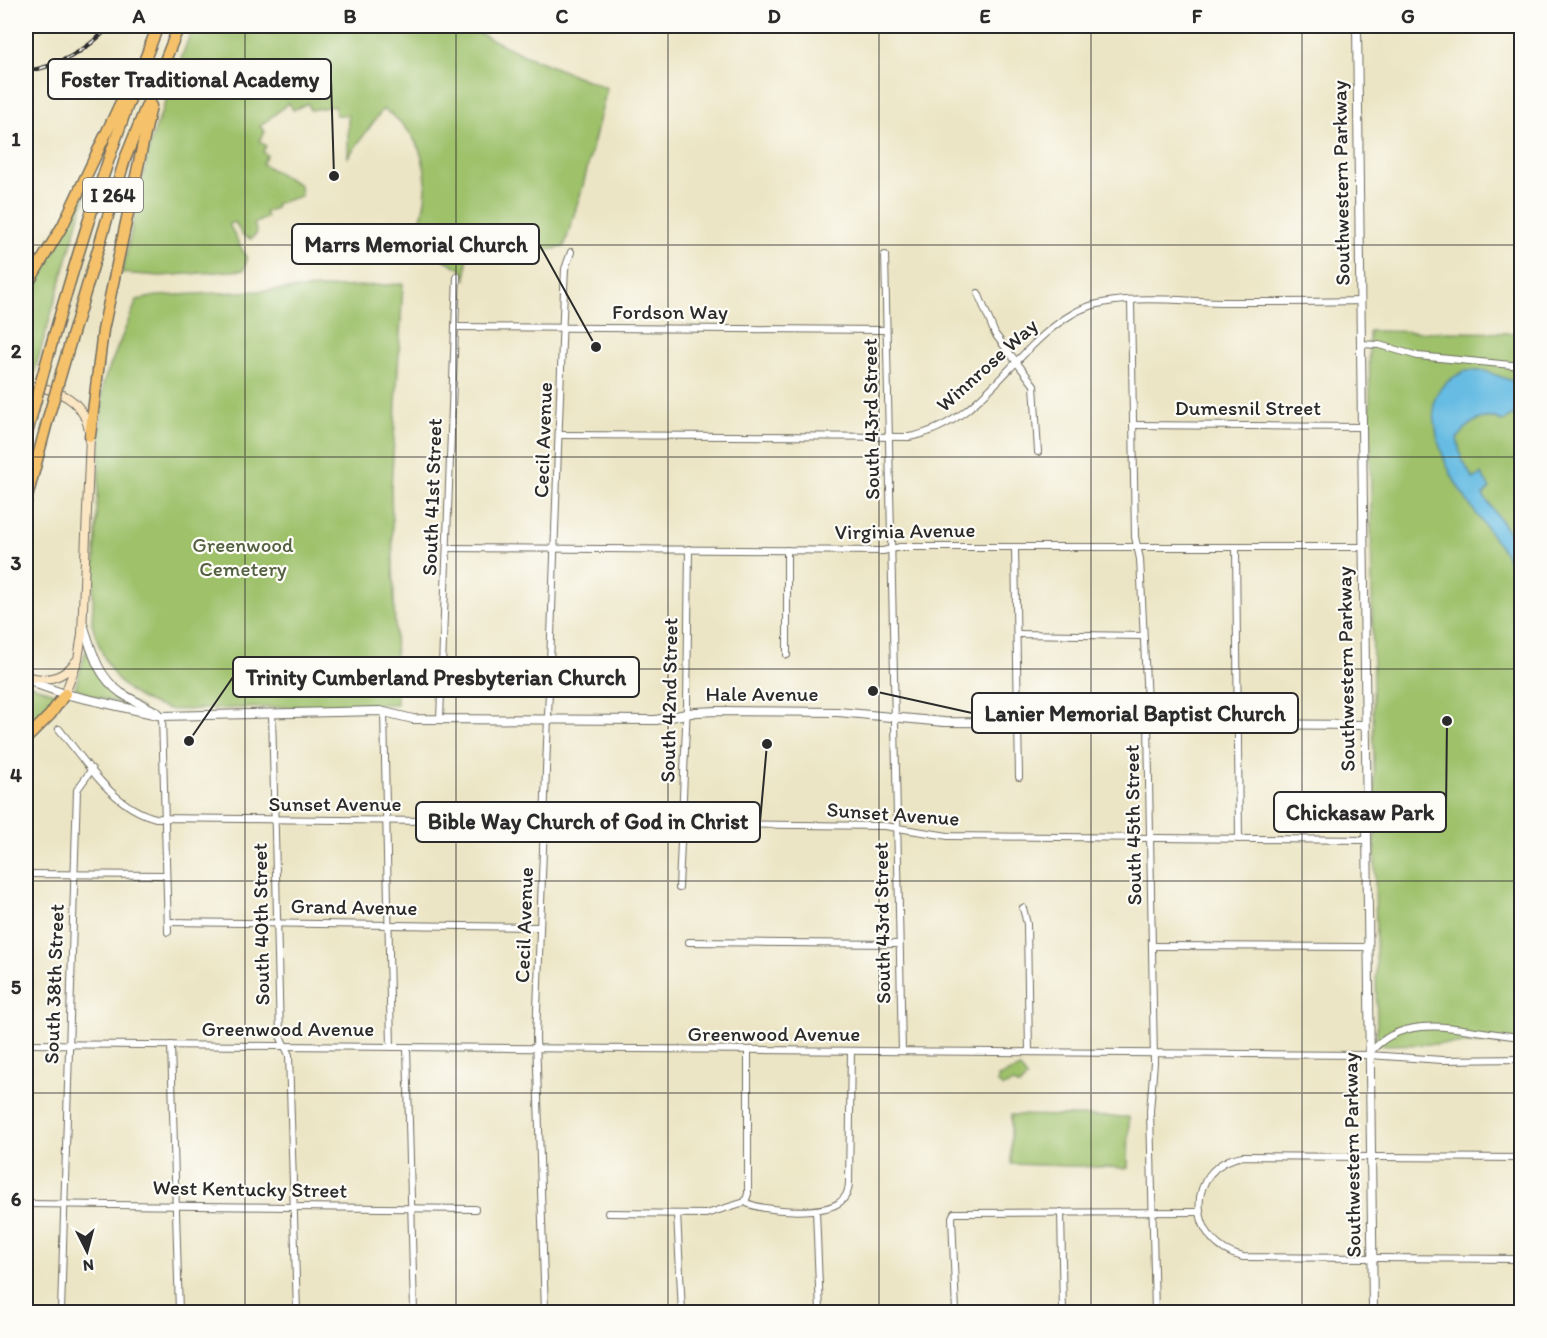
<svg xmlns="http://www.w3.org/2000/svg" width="1547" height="1338" viewBox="0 0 1547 1338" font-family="Itim,sans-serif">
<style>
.green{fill:#9ec16b;stroke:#64764b;stroke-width:1.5}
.water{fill:#66bce3;stroke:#487487;stroke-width:1.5}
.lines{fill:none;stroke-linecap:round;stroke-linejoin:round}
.minor-casing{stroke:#6f6c61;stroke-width:8}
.tertiary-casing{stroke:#6f6c61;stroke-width:10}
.secondary-casing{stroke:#6f6c61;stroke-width:10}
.motorway-casing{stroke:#6f6c61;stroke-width:13}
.minor{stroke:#fff;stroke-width:6}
.tertiary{stroke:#fff;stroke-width:8}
.secondary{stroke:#fbe6c4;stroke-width:8}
.motorway{stroke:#f5c16b;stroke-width:10}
.rail-casing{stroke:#2b2b2b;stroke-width:4.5}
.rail{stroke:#fdfcf7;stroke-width:2;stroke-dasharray:7;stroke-linecap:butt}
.motorway-bridge-casing{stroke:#6f6c61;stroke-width:13;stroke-linecap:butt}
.motorway-bridge{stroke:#f5c16b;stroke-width:10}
.grid{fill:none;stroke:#2b2b2b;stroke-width:1.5;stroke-opacity:0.55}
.labels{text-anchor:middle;stroke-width:4.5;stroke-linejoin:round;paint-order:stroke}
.shield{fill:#fdfcf7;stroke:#6a6a68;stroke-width:1.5}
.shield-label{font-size:20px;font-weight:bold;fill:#2b2b2b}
.street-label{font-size:21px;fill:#2b2b2b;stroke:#fdfcf7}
.park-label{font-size:21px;fill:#536041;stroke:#fdfcf7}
.leader{fill:none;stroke:#2b2b2b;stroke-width:2}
.callout-dot{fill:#2b2b2b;stroke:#fdfcf7;stroke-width:2}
.callout{fill:#fdfcf7;stroke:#2b2b2b;stroke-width:2}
.callout-label{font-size:22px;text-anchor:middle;font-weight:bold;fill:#2b2b2b}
.neatline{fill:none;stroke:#2b2b2b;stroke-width:2}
.grid-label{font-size:20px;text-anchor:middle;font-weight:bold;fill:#2b2b2b}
</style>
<rect width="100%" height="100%" fill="#fdfcf7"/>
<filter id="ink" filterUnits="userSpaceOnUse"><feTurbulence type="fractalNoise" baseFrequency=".0167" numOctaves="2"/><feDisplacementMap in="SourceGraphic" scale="12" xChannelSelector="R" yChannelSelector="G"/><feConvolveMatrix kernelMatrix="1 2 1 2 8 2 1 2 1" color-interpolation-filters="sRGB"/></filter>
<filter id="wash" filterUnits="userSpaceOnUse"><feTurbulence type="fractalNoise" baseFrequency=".008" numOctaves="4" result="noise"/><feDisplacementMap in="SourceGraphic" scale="24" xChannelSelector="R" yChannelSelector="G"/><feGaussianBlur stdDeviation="1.35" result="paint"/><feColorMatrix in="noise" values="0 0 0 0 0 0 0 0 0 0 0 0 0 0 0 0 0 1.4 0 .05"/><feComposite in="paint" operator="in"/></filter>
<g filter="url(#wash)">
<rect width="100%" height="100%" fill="#ece5c5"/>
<!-- green -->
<g class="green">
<path d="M193 26H464L526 56 607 88 583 186 564 247 516 255 467 257 466 279 461 269 412 241C435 195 432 138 383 109L348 157V115H336L335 106 310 110 308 103 293 110 289 103 260 126 265 132 259 141 266 146 263 152 267 155 262 164 300 185 301 196 275 204 276 208 265 212 267 217 254 224 257 233 251 239 242 235 235 222 229 224 247 259 244 270 160 276 122 273 151 141Z"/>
<path d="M92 173 33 377H26V295L58 244Z"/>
<path d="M403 284 391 489 397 704 173 710C122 699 105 670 92 623L103 383 137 300 157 296Z"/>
<path d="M1369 331 1521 333V1043L1377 1045Z"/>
<path d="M87 647C95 678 115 696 143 709L95 697 75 688Z"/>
<path d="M26 683 57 694 59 698 26 735Z"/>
<path d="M1020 1068 1027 1078 1019 1086 1013 1083 1003 1087 998 1083V1077Z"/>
<path d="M1011 1115 1129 1117 1128 1168 1011 1164Z"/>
</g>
<!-- water -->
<path class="water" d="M1465 371H1485L1515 382 1518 406 1514 415 1503 421C1490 415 1478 417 1467 427 1462 431 1463 435 1457 438L1461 457 1473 479 1481 474 1490 488 1483 495 1521 550V588L1511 573 1509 560C1481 516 1439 476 1435 421 1434 412 1432 402 1437 394 1442 384 1455 376 1465 371Z"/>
</g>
<g filter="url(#ink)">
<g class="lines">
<defs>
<g id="minor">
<path d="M885 255 902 1051"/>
<path d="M978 293 995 334 1034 385 1038 452"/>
<path d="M1131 301 1135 537 1140 559 1148 723 1154 1062 1150 1111 1155 1312"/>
<path d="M455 327 886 330"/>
<path d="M1361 344 1379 345 1418 356 1522 366"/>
<path d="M1133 425 1362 427"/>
<path d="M559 435 909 437C984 423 1012 348 1074 313 1112 291 1183 302 1227 302 1272 302 1316 302 1360 301"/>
<path d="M1236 547 1239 839"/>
<path d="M447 548 883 551 900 547H1363"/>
<path d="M1015 548 1019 777"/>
<path d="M787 550V655"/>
<path d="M1018 634 1143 636"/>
<path d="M384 711 391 1047"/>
<path d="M272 713 280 1036 289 1055 297 1312"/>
<path d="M162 716 168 932"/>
<path d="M440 719 457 276"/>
<path d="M59 729C86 762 113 808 156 818L885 826 948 836 1366 840"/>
<path d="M26 874 166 875"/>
<path d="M679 888 687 704 689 549"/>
<path d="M1023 908 1027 924 1029 1052"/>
<path d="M168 922 540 927"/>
<path d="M689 942 899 944"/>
<path d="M1152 946 1367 947"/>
<path d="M26 1044 1369 1055 1442 1060 1522 1059"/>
<path d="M171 1045 179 1312"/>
<path d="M407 1047 414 1312"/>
<path d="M1369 1054C1406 1007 1472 1034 1522 1037"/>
<path d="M1522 1158 1243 1156C1184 1166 1186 1244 1243 1257L1522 1259"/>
<path d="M745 1202 748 1194V1050"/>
<path d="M26 1204 475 1209"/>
<path d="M816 1210 820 1312"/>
<path d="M1061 1212 1063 1312"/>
<path d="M608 1213 706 1214 745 1202C762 1212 824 1215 840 1202 847 1197 849 1190 849 1182L851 1051"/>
<path d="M677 1214 682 1312"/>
<path d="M61 1312 77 790 92 769"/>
<path d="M545 1312 536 1037 564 289 565 269 571 252"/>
<path d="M956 1312 952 1217 954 1213 1199 1212"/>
</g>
<g id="tertiary">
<path d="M1357 26 1373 1312"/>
<path d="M83 624C92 651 97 676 121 693 133 701 147 706 158 713"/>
<path d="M28 677 39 685 65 694 162 716 380 711 413 719 656 720 696 712 717 711 838 712 944 722 1365 725"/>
</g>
<g id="secondary">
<path d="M26 385C59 389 85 399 90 436L82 634 78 659 65 694"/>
<path d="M26 676C45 682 63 679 75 662"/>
</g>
<g id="motorway">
<path d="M26 287 63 225 128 87"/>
<path d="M45 367C78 251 113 137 158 26"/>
<path d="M62 370 125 159 179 26"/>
<path d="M90 436 103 330 151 106"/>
<path d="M26 438 33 410"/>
<path d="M26 501 49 415"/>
<path d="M26 739 50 715 65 694"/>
</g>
</defs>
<!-- minor casing -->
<use href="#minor" class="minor-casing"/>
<!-- tertiary casing -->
<use href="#tertiary" class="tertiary-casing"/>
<!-- secondary casing -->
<use href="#secondary" class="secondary-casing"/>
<!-- motorway casing -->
<use href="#motorway" class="motorway-casing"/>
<!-- minor -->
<use href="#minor" class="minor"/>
<!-- tertiary -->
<use href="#tertiary" class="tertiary"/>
<!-- secondary -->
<use href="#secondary" class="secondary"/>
<!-- motorway -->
<use href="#motorway" class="motorway"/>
<defs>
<path id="rail" d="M26 71C58 67 87 50 110 26"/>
</defs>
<!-- rail casing -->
<use href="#rail" class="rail-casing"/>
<!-- rail -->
<use href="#rail" class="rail"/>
<defs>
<g id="motorway-bridge">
<path d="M33 410 45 367"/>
<path d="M49 415 62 370"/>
</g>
</defs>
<!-- motorway-bridge casing -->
<use href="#motorway-bridge" class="motorway-bridge-casing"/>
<!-- motorway-bridge -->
<use href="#motorway-bridge" class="motorway-bridge"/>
</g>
</g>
<!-- grid -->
<path class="grid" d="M245 26V1312M456 26V1312M668 26V1312M879 26V1312M1091 26V1312M1302 26V1312M26 245H1522M26 457H1522M26 669H1522M26 881H1522M26 1093H1522"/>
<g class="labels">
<!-- shield labels -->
<rect class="shield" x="83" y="178" width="60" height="34" rx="4.5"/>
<g class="shield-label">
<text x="113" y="202">I 264</text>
</g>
<!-- street labels -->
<g class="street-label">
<text transform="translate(1341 183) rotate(-91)" y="7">Southwestern Parkway</text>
<text x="670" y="319">Fordson Way</text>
<text transform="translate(987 365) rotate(-42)" y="7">Winnrose Way</text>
<text x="1248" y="415">Dumesnil Street</text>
<text transform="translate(871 419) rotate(-91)" y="7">South 43rd Street</text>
<text transform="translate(543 440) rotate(-88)" y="7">Cecil Avenue</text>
<text transform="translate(432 497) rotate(-88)" y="7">South 41st Street</text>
<text transform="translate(905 531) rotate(-1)" y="7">Virginia Avenue</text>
<text transform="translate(1346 669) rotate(-91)" y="7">Southwestern Parkway</text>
<text x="762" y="701">Hale Avenue</text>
<text transform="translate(669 700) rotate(-89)" y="7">South 42nd Street</text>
<text x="335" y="811">Sunset Avenue</text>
<text transform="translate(893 814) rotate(4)" y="7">Sunset Avenue</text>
<text transform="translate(1133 825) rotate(-91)" y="7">South 45th Street</text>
<text transform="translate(354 907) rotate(1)" y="7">Grand Avenue</text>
<text transform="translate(882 923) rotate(-91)" y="7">South 43rd Street</text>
<text transform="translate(261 924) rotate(-91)" y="7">South 40th Street</text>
<text transform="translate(524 925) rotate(-88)" y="7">Cecil Avenue</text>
<text transform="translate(54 984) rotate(-88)" y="7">South 38th Street</text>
<text x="288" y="1036">Greenwood Avenue</text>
<text x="774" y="1041">Greenwood Avenue</text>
<text transform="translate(1352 1155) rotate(-91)" y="7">Southwestern Parkway</text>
<text transform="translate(250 1189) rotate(1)" y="7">West Kentucky Street</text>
</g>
<!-- park labels -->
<g class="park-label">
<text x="243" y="552">Greenwood<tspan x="243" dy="24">Cemetery</tspan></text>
</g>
</g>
<!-- callouts -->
<path class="leader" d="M334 176L331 79M596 347L539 244M189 741L233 677M873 691L972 713M1447 721L1446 812M767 744L760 822"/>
<g class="callout-dot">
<circle cx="334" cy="176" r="6"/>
<circle cx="596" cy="347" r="6"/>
<circle cx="189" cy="741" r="6"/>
<circle cx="873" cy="691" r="6"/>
<circle cx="1447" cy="721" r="6"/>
<circle cx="767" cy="744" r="6"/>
</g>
<g class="callout">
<rect x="48" y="59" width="283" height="40" rx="6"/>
<rect x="292" y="224" width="247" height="40" rx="6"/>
<rect x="233" y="657" width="406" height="40" rx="6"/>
<rect x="972" y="693" width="326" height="40" rx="6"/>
<rect x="1274" y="792" width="172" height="40" rx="6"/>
<rect x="416" y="802" width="344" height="40" rx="6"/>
</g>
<g class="callout-label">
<text x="190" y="87">Foster Traditional Academy</text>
<text x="416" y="252">Marrs Memorial Church</text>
<text x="436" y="685">Trinity Cumberland Presbyterian Church</text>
<text x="1135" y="721">Lanier Memorial Baptist Church</text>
<text x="1360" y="820">Chickasaw Park</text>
<text x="588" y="829">Bible Way Church of God in Christ</text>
</g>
<!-- margin -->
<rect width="1547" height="1338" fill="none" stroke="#fdfcf7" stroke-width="66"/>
<!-- north arrow -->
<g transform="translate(87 1251) rotate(174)" stroke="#fdfcf7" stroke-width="4.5" paint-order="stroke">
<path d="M0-4.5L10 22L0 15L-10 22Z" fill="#2b2b2b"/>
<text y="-9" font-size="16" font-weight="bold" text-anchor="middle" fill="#2b2b2b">N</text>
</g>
<rect x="33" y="33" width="1481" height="1272" class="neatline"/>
<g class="grid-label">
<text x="139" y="23">A</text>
<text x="350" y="23">B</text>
<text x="562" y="23">C</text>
<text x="774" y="23">D</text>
<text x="985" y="23">E</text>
<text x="1197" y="23">F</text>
<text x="1408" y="23">G</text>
<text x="16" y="146">1</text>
<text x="16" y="358">2</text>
<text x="16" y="570">3</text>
<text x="16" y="782">4</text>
<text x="16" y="994">5</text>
<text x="16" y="1206">6</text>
</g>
</svg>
